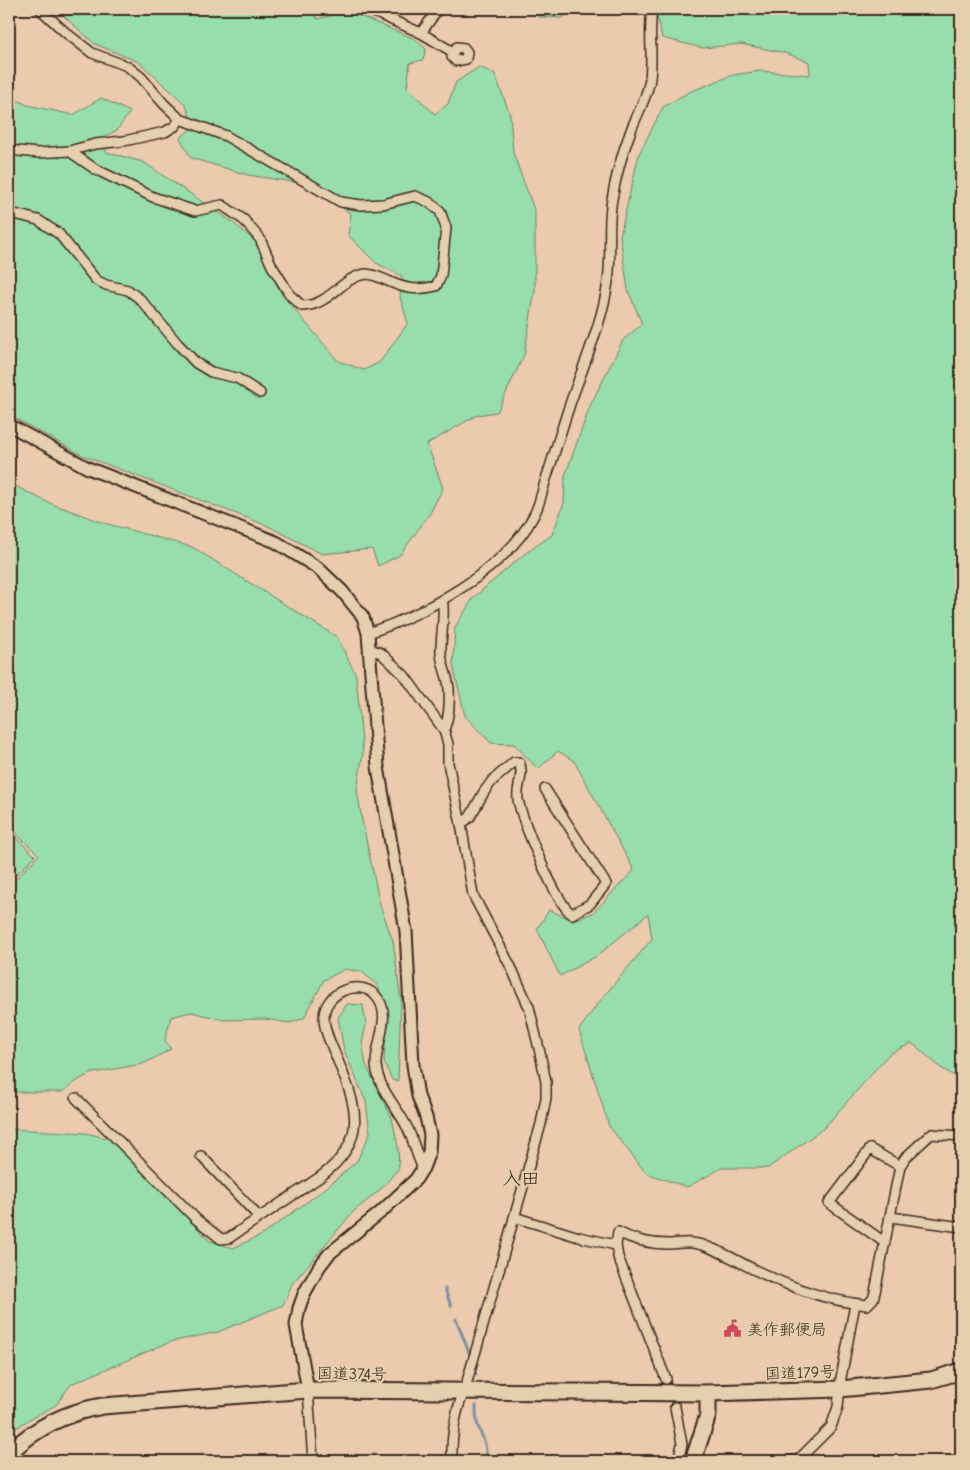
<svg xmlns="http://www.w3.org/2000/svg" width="970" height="1470" viewBox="0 0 970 1470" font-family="'Comic Neue','Klee One',sans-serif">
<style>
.green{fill:#97deac;stroke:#698465}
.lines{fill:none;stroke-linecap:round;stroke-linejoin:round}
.stream{stroke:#7f91a0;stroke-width:3}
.minor-casing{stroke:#3b2a1e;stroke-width:12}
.tertiary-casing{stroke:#3b2a1e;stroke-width:15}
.trunk-casing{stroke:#3b2a1e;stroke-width:19}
.minor{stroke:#e6cfaf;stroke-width:9}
.tertiary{stroke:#e6cfaf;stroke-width:11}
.trunk{stroke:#e6cfaf;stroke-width:15}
.labels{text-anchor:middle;stroke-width:4.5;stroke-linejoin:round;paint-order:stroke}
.poi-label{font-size:16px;fill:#3b2a1e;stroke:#e6cfaf;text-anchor:start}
.street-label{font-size:16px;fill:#3b2a1e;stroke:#e6cfaf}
.quarter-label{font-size:19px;fill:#3b2a1e;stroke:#e6cfaf}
</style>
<rect width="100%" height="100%" fill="#ebcaae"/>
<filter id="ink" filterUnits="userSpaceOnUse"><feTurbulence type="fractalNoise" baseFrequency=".02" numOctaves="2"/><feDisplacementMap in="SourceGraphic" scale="10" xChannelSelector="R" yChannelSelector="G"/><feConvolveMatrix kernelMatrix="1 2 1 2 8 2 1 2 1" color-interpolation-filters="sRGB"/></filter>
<g filter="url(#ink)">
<!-- green -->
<g class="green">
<path d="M56 9H307L318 19 348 11 415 39 426 49 423 60 410 63 407 88 435 114 448 104 456 82 479 67 495 74 510 115 513 153 535 212V290L524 355 497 412 477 415 427 444 443 488 430 513 400 555 378 566 372 549 322 554 268 526 82 455 9 415V96L27 105 73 115 101 98 130 112 117 130 106 136V152L143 162 231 221 256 242 282 295 312 330 338 361 364 370 380 362 408 323 400 297 402 276 376 263 348 235 351 214 337 204 299 183 248 175 191 158 180 138 194 126 185 104 139 62 95 44Z"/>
<path d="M527 9H574L562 18 539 17Z"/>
<path d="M659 9H961V1080L941 1068 912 1043 889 1054 824 1128 768 1168H722L687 1187 646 1173 609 1126 579 1030 599 1002 652 939 648 914 597 956 560 976 537 929 549 910 573 920 593 913 634 870 574 761 558 751 538 769 514 744 491 743 465 716 453 665 455 627 473 598 523 555 552 535 564 503 565 476 590 406 623 340 642 324 628 290 620 236 639 154 663 107 689 92 733 75 760 71 810 75 809 62 785 53 741 44 703 48 662 38 657 15Z"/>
<path d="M9 483 47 502 104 523 192 547 337 637 356 675 363 754 357 790 362 820 380 905 393 941 401 1000 398 1081 392 1080 384 1062 387 1008 377 985 362 972 345 969 324 980 304 1018 290 1023 265 1019 224 1020 191 1012 171 1017 165 1040 171 1049 143 1064 93 1073 80 1079 62 1092H17L9 1097V886L39 855 9 827Z"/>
<path d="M9 831 35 856 9 882Z"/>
<path d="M347 1004 363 1005 366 1025 362 1043 366 1065 392 1118 398 1147 399 1168 381 1189 353 1212 292 1284 283 1305 218 1332 170 1342 71 1384 56 1405 28 1420 9 1433V1129L86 1133 110 1139 210 1241 233 1248 262 1235 326 1188 357 1161 370 1133 366 1102 344 1050 338 1018Z"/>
</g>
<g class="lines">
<!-- stream -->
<g class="stream">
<path d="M445 1289 451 1306"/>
<path d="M456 1319 470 1355"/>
<path d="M475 1371 476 1375"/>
<path d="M476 1406C476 1413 476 1420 478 1426 483 1439 488 1447 486 1461"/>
</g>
<defs>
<g id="minor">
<path d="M40 9 65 32 92 53 127 66 141 77 164 104 180 119 226 136 341 202 361 205 383 204 415 196 429 202 440 211 446 228 441 276 436 286C417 291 405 289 388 281 381 278 373 274 366 274 341 277 330 306 302 306L290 295 272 266 260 239 244 220 222 205 195 211 153 197 95 169 69 151"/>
<path d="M367 9 421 33 453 52 452 57 456 61 466 59 467 52 464 48 457 47 453 52"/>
<path d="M421 33 438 9"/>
<path d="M9 150 38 153 69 151 95 144 124 141 165 132 175 126 180 119"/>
<path d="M9 211 11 213 38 220 59 234 96 280 106 285 128 290 140 299 178 344 196 363 211 372 237 378 260 393"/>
<path d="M442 600C446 613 440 638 441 654 442 665 448 677 449 688 450 702 449 718 444 730"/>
<path d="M368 633C424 615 507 569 534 515 540 504 542 491 546 479 554 455 561 431 569 407 582 368 603 322 608 281 612 254 607 226 612 199 616 176 622 154 630 133 636 116 645 102 649 84 654 62 648 33 652 9"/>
<path d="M370 649 381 653 404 675 444 730 448 744V763L461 824 473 895 511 967 529 1007 540 1053 546 1082V1098L541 1124 464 1392C455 1412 451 1439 452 1461"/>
<path d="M461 824 470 817 484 792 492 781 514 762H519C525 774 516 787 518 799 521 819 557 906 572 914L590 904 606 884 545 789"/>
<path d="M76 1098 196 1219 221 1239 229 1238 320 1177C370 1139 357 1107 336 1056 331 1044 324 1031 324 1017 324 993 358 978 375 995 394 1014 375 1043 376 1065 378 1089 398 1108 408 1129 414 1142 416 1155 423 1168"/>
<path d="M201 1156 259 1217"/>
<path d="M514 1217 579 1237 616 1245"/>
<path d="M891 1217 961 1227"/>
<path d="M884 1242 829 1203 870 1149 900 1166"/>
<path d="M666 1379 618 1257 616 1245 618 1232C633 1240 652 1244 669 1244 677 1244 685 1242 692 1243 709 1244 739 1262 755 1270 790 1287 829 1301 867 1305L873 1299 875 1292 900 1166 906 1157 931 1134 961 1136"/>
<path d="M308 1390 313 1461"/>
<path d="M675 1407 682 1444 678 1461"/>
<path d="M789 1461 798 1460 831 1427 838 1407 841 1378 855 1304"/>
</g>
<path id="tertiary" d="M9 425 88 468 276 542 318 568 342 591 363 617 368 633 378 767 406 931 413 1065 418 1096 426 1117 430 1135 429 1152 423 1168 416 1179 381 1212 329 1254 319 1267 304 1294 299 1308 296 1325 308 1390"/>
<g id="trunk">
<path d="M9 1453C36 1427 66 1412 103 1406L308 1390 708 1393 840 1389 931 1380 961 1371"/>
<path d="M693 1461 708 1415V1393"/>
</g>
</defs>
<!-- minor casing -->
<use href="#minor" class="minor-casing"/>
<!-- tertiary casing -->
<use href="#tertiary" class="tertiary-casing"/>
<!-- trunk casing -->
<use href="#trunk" class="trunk-casing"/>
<!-- minor -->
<use href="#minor" class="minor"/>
<!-- tertiary -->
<use href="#tertiary" class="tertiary"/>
<!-- trunk -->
<use href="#trunk" class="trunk"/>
</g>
</g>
<!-- icons -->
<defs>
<symbol id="civic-bare" viewBox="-9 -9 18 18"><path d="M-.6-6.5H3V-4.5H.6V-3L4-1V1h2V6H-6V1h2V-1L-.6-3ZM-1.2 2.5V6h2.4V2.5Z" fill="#d1495b" stroke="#e6cfaf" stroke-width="2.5" paint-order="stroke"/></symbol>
</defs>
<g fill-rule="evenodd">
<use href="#civic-bare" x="720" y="1316" width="25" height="25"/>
</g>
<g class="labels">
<!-- poi labels -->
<g class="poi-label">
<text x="747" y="1335">美作郵便局</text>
</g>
<!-- street labels -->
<g class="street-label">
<text transform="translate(800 1372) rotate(-2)" y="6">国道179号</text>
<text transform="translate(352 1373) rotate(1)" y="6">国道374号</text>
</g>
<!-- quarter labels -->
<g class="quarter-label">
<text x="521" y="1185">入田</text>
</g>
</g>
<!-- margin -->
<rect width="970" height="1470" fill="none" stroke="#e6cfaf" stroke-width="30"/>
<rect x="15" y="15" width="940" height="1440" fill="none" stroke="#3b2a1e" stroke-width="2" filter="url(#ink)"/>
</svg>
